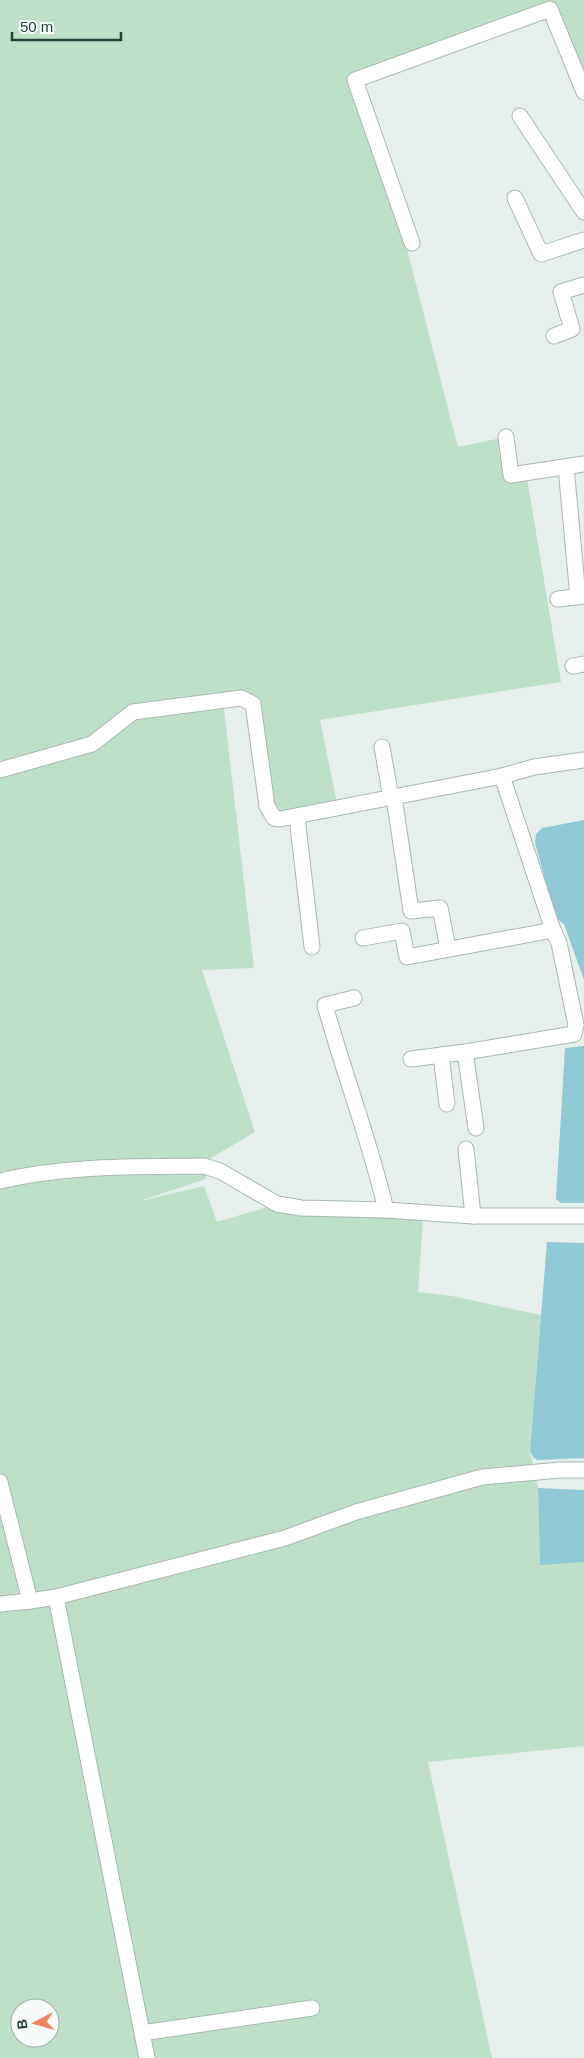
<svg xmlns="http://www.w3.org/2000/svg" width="584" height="2058" viewBox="0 0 584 2058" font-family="Arial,sans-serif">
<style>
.green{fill:#bfe0c8;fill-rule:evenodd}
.water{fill:#8ec9d4}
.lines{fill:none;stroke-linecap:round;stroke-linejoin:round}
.minor-casing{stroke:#a8b8b2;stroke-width:17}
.minor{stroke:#fff;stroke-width:15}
</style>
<rect width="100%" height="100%" fill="#e6efeb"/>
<!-- green -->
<path class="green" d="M0 0H584V90L550 10 355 80 407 249 458 447 506 437 511 475 527 478 561 682 320 720 338 808 274 818 248 700 223 701 254 968 202 970 255 1132 206 1161V1179L140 1201 204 1186 217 1222 277 1204 423 1217 418 1292 452 1296 541 1315 530 1451 538 1488 540 1564 584 1562V1746L428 1762 492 2058H0ZM20 2008H50V2038H20Z"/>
<!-- water -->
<g class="water">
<path d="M584 820V980L564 924 556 918 535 843 536 834 542 828Z"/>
<path d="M584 1046V1203H561L556 1199 565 1048Z"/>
<path d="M547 1242 584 1243V1458L537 1460 533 1457 530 1451Z"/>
<path d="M538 1488 584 1490V1562L540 1565Z"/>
</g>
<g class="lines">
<defs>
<g id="minor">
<path d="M520 116 584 212"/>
<path d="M515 198 541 254 584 240"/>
<path d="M412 243 355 80 550 9 584 92"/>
<path d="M554 336 572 329 561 292 584 285"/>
<path d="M506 437 511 475 584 464"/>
<path d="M566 467 578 597"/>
<path d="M558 599 584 596"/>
<path d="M573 666 584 664"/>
<path d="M382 747 391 798"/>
<path d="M0 770 92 744 133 712 241 698 253 704 267 806 274 818 280 819 502 776 534 767 584 760"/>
<path d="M502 776 553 930"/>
<path d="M394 797 411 911 440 908 448 948"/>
<path d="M297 817 312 947"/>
<path d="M363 938 402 931 407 957 553 930 559 943 576 1025 574 1034 465 1052 411 1059"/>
<path d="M354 998 325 1005C344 1074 370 1141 386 1210"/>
<path d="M465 1052 476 1128"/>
<path d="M441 1055 447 1104"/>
<path d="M466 1149 473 1216"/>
<path d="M0 1181C66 1165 136 1167 204 1166L220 1171 277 1204 301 1208 386 1210 473 1216H584"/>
<path d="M0 1482 30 1601 56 1597 285 1538 356 1512 482 1477 560 1470H584"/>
<path d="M56 1597 147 2058"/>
<path d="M0 1604 30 1601"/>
<path d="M142 2033 312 2008"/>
</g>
</defs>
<!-- minor casing -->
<use href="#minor" class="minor-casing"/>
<!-- minor -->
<use href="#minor" class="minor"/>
</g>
<!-- north arrow -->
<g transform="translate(35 2023) rotate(264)"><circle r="24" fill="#f7fbf9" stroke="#a3b1ad"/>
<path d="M0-4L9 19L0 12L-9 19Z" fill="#f4845f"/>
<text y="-8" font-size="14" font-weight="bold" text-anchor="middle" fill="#24423a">B</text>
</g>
<!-- scale -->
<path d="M12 32v8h109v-8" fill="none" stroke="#24423a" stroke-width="2.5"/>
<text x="20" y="32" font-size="15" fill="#24423a" stroke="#f7fbf9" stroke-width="4" paint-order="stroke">50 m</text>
</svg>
